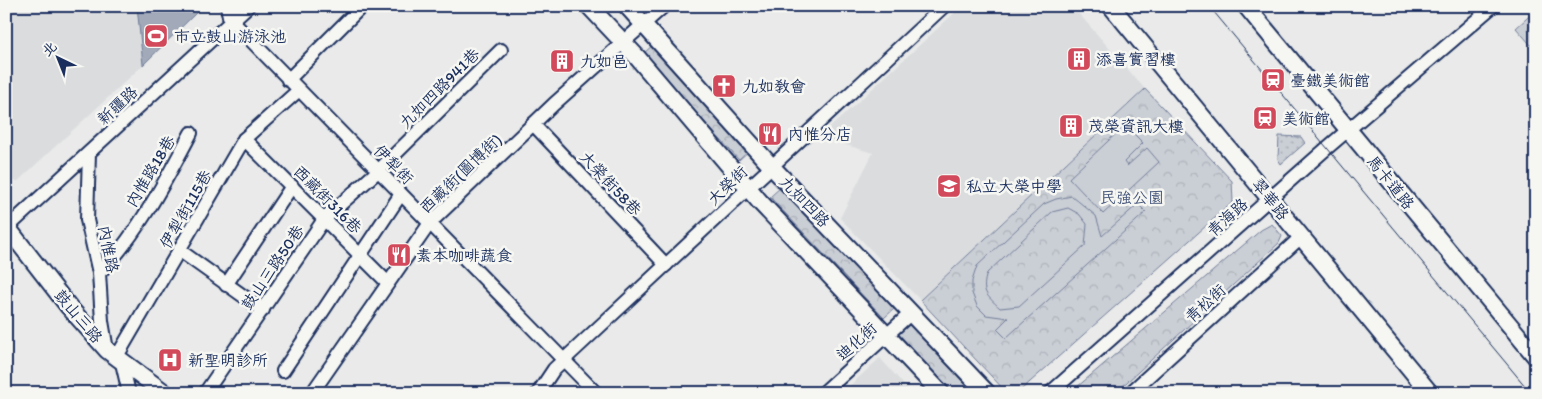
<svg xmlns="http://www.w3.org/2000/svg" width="1542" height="399" viewBox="0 0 1542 399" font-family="Itim,'LXGW WenKai TC',sans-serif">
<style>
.built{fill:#dadcde}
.grass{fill:url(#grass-dots);stroke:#727e9a}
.forest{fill:url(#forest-crowns);stroke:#727e9a}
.garden{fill:#caced5;stroke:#727e9a;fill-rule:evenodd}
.water{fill:#a2aaba;stroke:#6c7995}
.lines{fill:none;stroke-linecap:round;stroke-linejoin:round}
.minor-casing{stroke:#1b2f5e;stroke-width:16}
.tertiary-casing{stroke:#1b2f5e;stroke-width:20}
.minor{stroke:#f6f6f2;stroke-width:12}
.tertiary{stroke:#f6f6f2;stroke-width:16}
.tram{stroke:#1b2f5e;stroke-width:1}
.labels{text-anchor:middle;stroke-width:5;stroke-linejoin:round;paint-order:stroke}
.poi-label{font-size:16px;fill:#1b2f5e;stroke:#f6f6f2;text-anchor:start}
.street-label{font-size:16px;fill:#1b2f5e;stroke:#f6f6f2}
.park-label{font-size:16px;fill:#47577c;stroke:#f6f6f2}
</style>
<defs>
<pattern id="grass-dots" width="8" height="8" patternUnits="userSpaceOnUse" patternTransform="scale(1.25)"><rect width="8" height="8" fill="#caced5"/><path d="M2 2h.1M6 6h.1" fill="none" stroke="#adb1b9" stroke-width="1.8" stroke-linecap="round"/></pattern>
<pattern id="forest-crowns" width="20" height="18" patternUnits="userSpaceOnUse" patternTransform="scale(1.25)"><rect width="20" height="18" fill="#caced5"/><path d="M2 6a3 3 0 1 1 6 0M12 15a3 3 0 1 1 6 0" fill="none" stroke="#adb1b9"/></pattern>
</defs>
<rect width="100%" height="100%" fill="#e9eae9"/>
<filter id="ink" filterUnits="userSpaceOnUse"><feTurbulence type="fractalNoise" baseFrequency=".02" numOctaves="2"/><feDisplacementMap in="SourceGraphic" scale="10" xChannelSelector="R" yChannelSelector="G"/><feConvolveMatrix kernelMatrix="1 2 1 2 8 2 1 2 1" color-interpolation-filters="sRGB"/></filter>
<g filter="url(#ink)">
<!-- built -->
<g class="built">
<path d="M6 6H137L143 65 18 181 6 180Z"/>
<path d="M962 6H1072L1145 89 920 300 840 218 873 153 820 137Z"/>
<path d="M880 358 911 393H842Z"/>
</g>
<!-- grass -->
<path class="grass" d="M1279 136 1301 137 1305 143 1281 164 1278 159Z"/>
<!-- forest -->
<g class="forest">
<path d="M1536 10V51L1516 28Z"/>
<path d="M655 43 751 149 739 160 643 54Z"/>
<path d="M1145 89 1232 181 1233 202 1021 390 1007 393 920 300Z"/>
<path d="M782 186 895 308 884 318 770 197Z"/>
<path d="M1272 224 1282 236 1279 243 1115 393H1070L1261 230Z"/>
<path d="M909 322 973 393H952L898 333Z"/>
</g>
<!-- garden -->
<g class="garden">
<path d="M1125 125 1143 143 1124 162 1127 166 1147 148 1159 162 1103 214 1069 178Z"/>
<path d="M1072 196 1096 216 1102 236 1138 204 1146 212 1006 338 997 329 1008 318 986 315 977 306 972 293V281L977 266 1044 204 1056 199ZM1068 208 1079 214 1087 224 1085 246 1019 306 1000 308C986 295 981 292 987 273L1052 212Z"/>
</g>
<!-- water -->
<path class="water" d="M137 6H200L201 8 143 65Z"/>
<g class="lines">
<defs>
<g id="minor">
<path d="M232 21 596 393"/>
<path d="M288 80 362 6"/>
<path d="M533 124 666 265"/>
<path d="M244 139 388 283"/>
<path d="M89 153 87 220 99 273 102 321 107 350"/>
<path d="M8 227 248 6"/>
<path d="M179 250 263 310"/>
<path d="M99 273C136 238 167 178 191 133"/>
<path d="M226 285 292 186"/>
<path d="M116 358 244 139 299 90"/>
<path d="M122 363 129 393"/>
<path d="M283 371 401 194"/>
<path d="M205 393 325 218 378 171 501 50"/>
<path d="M312 393 430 223 554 104 664 6"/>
<path d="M538 393 554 369 944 6"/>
<path d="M823 393 911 313"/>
<path d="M1050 393 1327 148 1493 6"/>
<path d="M1130 393 1301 237"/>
</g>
<g id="tertiary">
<path d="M229 6 232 21"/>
<path d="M589 6 637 57 760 202 941 393"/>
<path d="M627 6 771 166 987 393"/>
<path d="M1111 6 1430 393"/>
<path d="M1246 6 1536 357"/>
<path d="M6 226 69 307 107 350 165 393"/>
</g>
</defs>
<!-- minor casing -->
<use href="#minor" class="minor-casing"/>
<!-- tertiary casing -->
<use href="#tertiary" class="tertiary-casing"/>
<!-- minor -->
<use href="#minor" class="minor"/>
<!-- tertiary -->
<use href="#tertiary" class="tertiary"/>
<!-- tram -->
<path class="tram" d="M1209 6 1531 393"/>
</g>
</g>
<!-- icons -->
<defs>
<symbol id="stadium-square" viewBox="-11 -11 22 22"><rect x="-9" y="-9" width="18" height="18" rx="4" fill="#d1495b" stroke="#f6f6f2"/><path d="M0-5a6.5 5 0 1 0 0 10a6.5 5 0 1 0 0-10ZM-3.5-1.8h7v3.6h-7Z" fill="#fff"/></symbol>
<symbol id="building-square" viewBox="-11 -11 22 22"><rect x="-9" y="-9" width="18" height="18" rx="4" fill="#d1495b" stroke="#f6f6f2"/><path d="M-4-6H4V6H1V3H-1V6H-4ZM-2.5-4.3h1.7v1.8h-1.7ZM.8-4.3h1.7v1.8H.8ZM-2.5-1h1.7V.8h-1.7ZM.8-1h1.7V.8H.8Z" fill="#fff"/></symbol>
<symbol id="station-square" viewBox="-11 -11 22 22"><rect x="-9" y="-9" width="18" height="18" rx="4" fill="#d1495b" stroke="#f6f6f2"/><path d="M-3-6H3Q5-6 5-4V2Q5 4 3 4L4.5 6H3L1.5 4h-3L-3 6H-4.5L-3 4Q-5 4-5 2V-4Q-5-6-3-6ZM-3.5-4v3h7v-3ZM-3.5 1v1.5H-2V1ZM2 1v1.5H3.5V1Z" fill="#fff"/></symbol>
<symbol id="church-square" viewBox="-11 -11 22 22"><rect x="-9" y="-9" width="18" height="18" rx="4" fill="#d1495b" stroke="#f6f6f2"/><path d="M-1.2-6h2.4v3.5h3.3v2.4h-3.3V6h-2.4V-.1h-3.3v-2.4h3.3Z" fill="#fff"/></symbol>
<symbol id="restaurant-square" viewBox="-11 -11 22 22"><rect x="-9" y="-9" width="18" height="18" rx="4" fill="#d1495b" stroke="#f6f6f2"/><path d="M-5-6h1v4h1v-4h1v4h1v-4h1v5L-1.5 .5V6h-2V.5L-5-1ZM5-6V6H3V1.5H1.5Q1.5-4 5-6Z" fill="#fff"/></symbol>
<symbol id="school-square" viewBox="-11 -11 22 22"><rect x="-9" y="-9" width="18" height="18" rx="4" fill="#d1495b" stroke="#f6f6f2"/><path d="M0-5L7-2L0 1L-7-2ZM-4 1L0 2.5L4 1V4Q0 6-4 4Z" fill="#fff"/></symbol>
<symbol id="hospital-square" viewBox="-11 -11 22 22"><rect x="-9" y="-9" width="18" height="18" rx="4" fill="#d1495b" stroke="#f6f6f2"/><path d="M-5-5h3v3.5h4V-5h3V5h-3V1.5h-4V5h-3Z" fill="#fff"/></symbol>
</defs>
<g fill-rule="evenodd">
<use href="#stadium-square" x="142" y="22" width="28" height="28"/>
<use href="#building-square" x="1065" y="45" width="28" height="28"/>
<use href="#building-square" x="548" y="47" width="28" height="28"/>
<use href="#station-square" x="1259" y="66" width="28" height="28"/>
<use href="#church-square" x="710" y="72" width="28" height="28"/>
<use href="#station-square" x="1251" y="104" width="28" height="28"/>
<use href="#building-square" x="1057" y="112" width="28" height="28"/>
<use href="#restaurant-square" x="756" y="120" width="28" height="28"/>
<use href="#school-square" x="935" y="172" width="28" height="28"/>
<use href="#restaurant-square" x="385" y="241" width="28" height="28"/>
<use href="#hospital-square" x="156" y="346" width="28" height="28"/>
</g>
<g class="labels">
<!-- poi labels -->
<g class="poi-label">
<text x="174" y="42">市立鼓山游泳池</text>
<text x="1096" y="65">添喜實習樓</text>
<text x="580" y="67">九如邑</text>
<text x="1290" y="86">臺鐵美術館</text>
<text x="742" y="92">九如教會</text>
<text x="1282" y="124">美術館</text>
<text x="1088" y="132">茂榮資訊大樓</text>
<text x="788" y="140">內惟分店</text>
<text x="966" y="192">私立大榮中學</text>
<text x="416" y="261">素本咖啡蔬食</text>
<text x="188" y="366">新聖明診所</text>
</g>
<!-- street labels -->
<g class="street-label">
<text transform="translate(439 88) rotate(-45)" y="6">九如四路941巷</text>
<text transform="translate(117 105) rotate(-43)" y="6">新疆路</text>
<text transform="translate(394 164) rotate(45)" y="6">伊犁街</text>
<text transform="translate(150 171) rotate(-59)" y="6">內惟路18巷</text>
<text transform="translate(460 173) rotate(-44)" y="6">西藏街(圖博街)</text>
<text transform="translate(1391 182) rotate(51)" y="6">馬卡道路</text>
<text transform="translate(611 183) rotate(47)" y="6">大榮街58巷</text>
<text transform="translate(727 185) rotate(-44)" y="6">大榮街</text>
<text transform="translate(328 199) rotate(45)" y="6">西藏街316巷</text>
<text transform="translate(1271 199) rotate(51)" y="6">翠華路</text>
<text transform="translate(805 201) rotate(46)" y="6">九如四路</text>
<text transform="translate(185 209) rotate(-60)" y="6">伊犁街115巷</text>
<text transform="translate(1227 217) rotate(-42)" y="6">青海路</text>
<text transform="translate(109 249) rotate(79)" y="6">內惟路</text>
<text transform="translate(272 267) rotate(-56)" y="6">鼓山三路50巷</text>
<text transform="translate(1205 303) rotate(-42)" y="6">青松街</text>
<text transform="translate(79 316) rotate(50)" y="6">鼓山三路</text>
<text transform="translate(856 341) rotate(-42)" y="6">迪化街</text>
</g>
<!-- park labels -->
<g class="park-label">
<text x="1132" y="203">民強公園</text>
</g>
</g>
<!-- margin -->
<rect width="1542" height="399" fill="none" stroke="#f6f6f2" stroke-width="25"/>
<rect x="12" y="12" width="1517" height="374" fill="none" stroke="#1b2f5e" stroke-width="2" filter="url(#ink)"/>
<!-- north arrow -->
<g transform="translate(58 58) rotate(317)" stroke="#f6f6f2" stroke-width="4" paint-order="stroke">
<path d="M0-4L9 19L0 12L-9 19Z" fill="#1b2f5e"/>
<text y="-8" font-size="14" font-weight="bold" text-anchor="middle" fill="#1b2f5e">北</text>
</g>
</svg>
